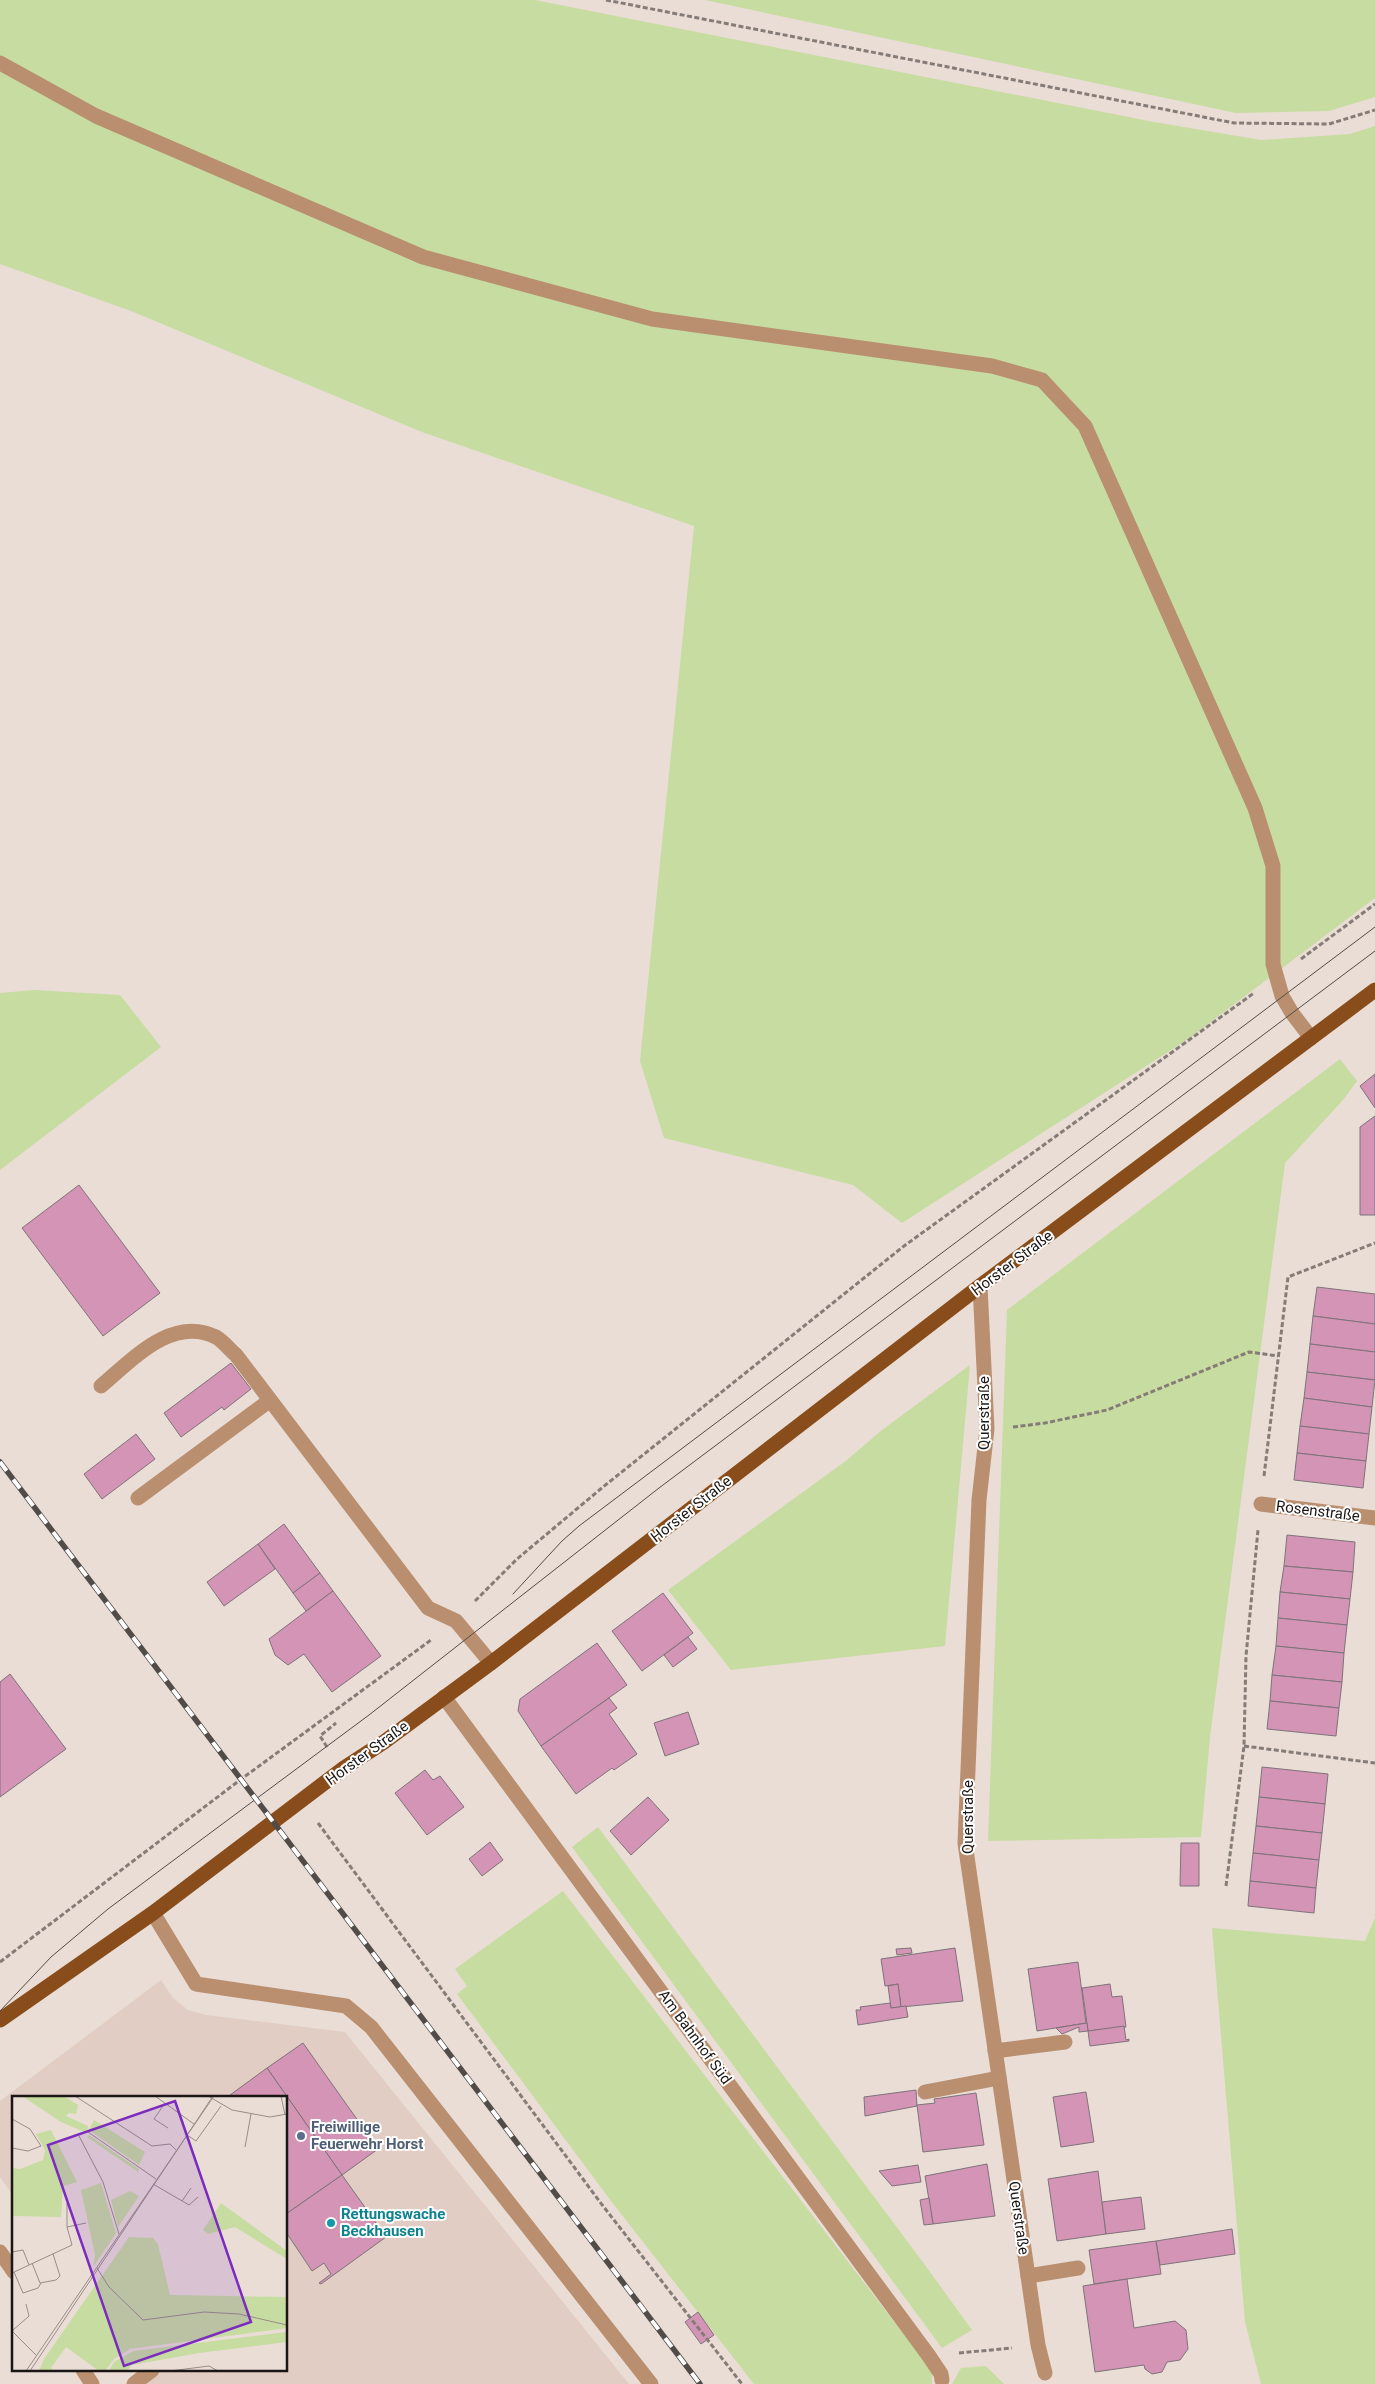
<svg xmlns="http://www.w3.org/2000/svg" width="1375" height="2384" viewBox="0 0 1375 2384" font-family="Roboto,sans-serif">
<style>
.built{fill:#e1cdc3}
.green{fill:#c7dca0}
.building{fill:#d394b6;stroke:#7e7379}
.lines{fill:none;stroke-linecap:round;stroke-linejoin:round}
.path{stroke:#857c77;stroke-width:3;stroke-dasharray:5 2.5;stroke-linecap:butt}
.minor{stroke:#b98f70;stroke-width:15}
.major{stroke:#884d1a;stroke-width:15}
.tram{stroke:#524c49;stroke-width:1}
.rail-casing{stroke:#524c49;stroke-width:5.5}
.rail{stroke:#fff;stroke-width:4;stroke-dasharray:11;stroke-linecap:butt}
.service-dot{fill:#5c6f8a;stroke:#fff;stroke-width:2}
.culture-dot{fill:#0f9aa8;stroke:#fff;stroke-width:2}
.labels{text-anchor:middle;stroke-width:4;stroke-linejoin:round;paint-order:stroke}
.street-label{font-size:15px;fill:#1a1614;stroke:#fff}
.service-label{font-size:15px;font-weight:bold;fill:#4e5e75;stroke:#fff;text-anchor:start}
.culture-label{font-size:15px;font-weight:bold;fill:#0d838f;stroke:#fff;text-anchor:start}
.inset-road{fill:none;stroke:#978d88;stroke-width:1}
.view{fill:#7b2cbf;fill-opacity:0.15;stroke:#7b2cbf;stroke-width:2.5}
.inset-edge{fill:none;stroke:#1a1614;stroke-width:2.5}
</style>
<rect width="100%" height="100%" fill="#eaddd6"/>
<!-- built -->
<path class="built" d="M161 1980 173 1998 188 2010 206 2015 345 2032 629 2384H148L138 2370H286V2098H14V2197L0 2177V2101Z"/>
<!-- green -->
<g class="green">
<path d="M0 0H535L1154 122 1261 140 1350 134 1375 126V898L1188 1039 902 1223 853 1185 664 1138 640 1061 694 526 422 432 131 311 0 264Z"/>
<path d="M705 0H1375V97L1329 111 1236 113Z"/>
<path d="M34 990 120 995 161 1047 0 1170V993Z"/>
<path d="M1340 1059 1357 1081 1343 1100 1285 1163 1210 1737 1201 1837 988 1841 1007 1310Z"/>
<path d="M970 1365 945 1646 731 1670 668 1590 847 1460 882 1430Z"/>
<path d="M598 1827 922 2261 972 2330 942 2348 572 1847Z"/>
<path d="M563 1891 932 2371V2384H754L611 2201 457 1994 467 1986 455 1969Z"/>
<path d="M1375 1918V2384H1261L1245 2322 1212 1928 1365 1941Z"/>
<path d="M986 2366 1004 2384H952L961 2368Z"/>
</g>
<!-- building -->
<g class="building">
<path d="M1375 1074V1108L1360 1086Z"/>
<path d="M1375 1116V1215H1360V1127Z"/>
<path d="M79 1185 160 1293 103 1336 22 1228Z"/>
<path d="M1317 1287 1375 1294V1324L1313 1316Z"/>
<path d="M1313 1316 1375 1324V1352L1310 1344Z"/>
<path d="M1310 1344 1375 1352V1380L1307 1372Z"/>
<path d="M231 1363 251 1389 224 1410 222 1407 181 1437 164 1413Z"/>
<path d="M1307 1372 1375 1380 1372 1407 1304 1398Z"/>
<path d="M1304 1398 1372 1407 1369 1434 1300 1426Z"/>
<path d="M1300 1426 1369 1434 1366 1461 1297 1453Z"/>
<path d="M136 1434 155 1459 102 1499 84 1474Z"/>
<path d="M1297 1453 1366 1461 1363 1488 1294 1480Z"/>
<path d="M284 1524 320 1573 293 1593 258 1544Z"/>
<path d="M1287 1535 1355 1542 1353 1572 1284 1566Z"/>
<path d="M258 1544 275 1569 224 1606 207 1582Z"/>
<path d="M1284 1566 1353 1572 1350 1599 1280 1592Z"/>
<path d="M320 1573 333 1591 306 1611 293 1593Z"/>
<path d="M333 1591 381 1656 332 1692 304 1654 288 1665 275 1655 269 1639Z"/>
<path d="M1280 1592 1350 1599 1347 1625 1278 1618Z"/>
<path d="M663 1593 693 1633 642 1671 612 1631Z"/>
<path d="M1278 1618 1347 1625 1344 1653 1276 1646Z"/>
<path d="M688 1637 697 1649 673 1667 664 1655Z"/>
<path d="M597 1643 627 1685 541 1746 518 1711 520 1699Z"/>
<path d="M1276 1646 1344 1653 1342 1682 1272 1675Z"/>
<path d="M10 1674 66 1749 0 1797V1682Z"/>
<path d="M1272 1675 1342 1682 1339 1708 1270 1701Z"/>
<path d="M609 1698 617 1708 609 1714 637 1754 614 1770 612 1768 576 1794 541 1746Z"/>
<path d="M1270 1701 1339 1708 1336 1736 1267 1729Z"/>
<path d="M688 1712 699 1744 665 1756 654 1723Z"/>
<path d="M1262 1767 1328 1774 1325 1804 1259 1797Z"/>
<path d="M425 1770 433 1780 440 1776 464 1807 427 1835 395 1793Z"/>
<path d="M648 1797 669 1820 631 1855 610 1831Z"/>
<path d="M1259 1797 1325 1804 1322 1833 1256 1826Z"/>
<path d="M1256 1826 1322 1833 1319 1860 1253 1853Z"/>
<path d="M490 1842 503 1860 482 1876 469 1859Z"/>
<path d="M1181 1843H1199V1886H1180Z"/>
<path d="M1253 1853 1319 1860 1316 1888 1250 1881Z"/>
<path d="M1250 1881 1316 1888 1314 1913 1248 1906Z"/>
<path d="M911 1948 912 1953 897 1955 896 1949Z"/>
<path d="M955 1948 963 2001 901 2007 898 1984 885 1986 881 1959Z"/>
<path d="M1078 1962 1086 2023 1037 2031 1028 1969Z"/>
<path d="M898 1984 901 2007 891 2008 888 1986Z"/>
<path d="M1110 1984 1112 1997 1122 1996 1126 2027 1088 2031 1082 1988Z"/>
<path d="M890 2003 891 2008 906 2006 908 2017 858 2025 856 2010H861L860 2007Z"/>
<path d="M1087 2023 1088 2031 1079 2032V2027L1062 2034 1056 2028Z"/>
<path d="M1124 2026 1126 2040 1129 2039V2041L1090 2046 1088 2031Z"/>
<path d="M303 2043 378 2149 342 2175 267 2068Z"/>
<path d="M267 2068 342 2175 286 2214V2098H226Z"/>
<path d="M916 2090 917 2106 865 2116 864 2097Z"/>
<path d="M1086 2092 1094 2142 1061 2147 1053 2097Z"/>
<path d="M976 2093 984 2145 923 2152 917 2105 935 2103 934 2099Z"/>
<path d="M987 2164 995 2216 933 2224 925 2176Z"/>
<path d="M918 2165 921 2182 892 2186 879 2171Z"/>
<path d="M1098 2171 1106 2234 1057 2241 1048 2179Z"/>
<path d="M342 2175 386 2237 321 2284 319 2283 331 2274 324 2263 312 2271 286 2232V2214Z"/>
<path d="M1141 2197 1145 2229 1106 2234 1102 2202Z"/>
<path d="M929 2198 933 2224 924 2225 920 2200Z"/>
<path d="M1232 2229 1235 2254 1160 2265 1156 2241Z"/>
<path d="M1156 2241 1161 2274 1094 2284 1089 2250Z"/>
<path d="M1127 2279 1134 2328 1175 2321 1186 2330 1188 2349 1180 2360 1167 2362 1162 2372 1152 2374 1145 2369 1144 2365 1095 2372 1083 2286Z"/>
<path d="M698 2312 714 2335 701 2344 685 2322Z"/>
</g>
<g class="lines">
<!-- path -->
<g class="path">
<path d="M606 0 1234 123 1329 124 1375 110"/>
<path d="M1301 959 1375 904"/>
<path d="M1013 1427 1045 1423 1107 1410 1249 1352 1278 1356"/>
<path d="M1264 1476 1288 1277 1375 1243"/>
<path d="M475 1601 517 1559 603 1487 904 1246 1254 993"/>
<path d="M1244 1746 1375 1763"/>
<path d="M327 1747 320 1736 336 1723"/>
<path d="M318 1823 603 2206 742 2384"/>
<path d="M1226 1886 1244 1746 1246 1656 1258 1530"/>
<path d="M0 1962 240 1780 431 1640"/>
<path d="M959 2353 1012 2348"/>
</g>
<!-- minor -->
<g class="minor">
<path d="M0 63 96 116 423 257 652 319 992 366 1042 380 1085 426 1255 808 1273 866V964L1282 996 1292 1013 1311 1038"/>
<path d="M980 1286 987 1429 979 1500 965 1843 1038 2345 1045 2373"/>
<path d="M101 1386C132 1360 172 1315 216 1337 223 1341 230 1350 236 1355L428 1608 456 1621 491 1663"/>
<path d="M138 1498 269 1401"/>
<path d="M1261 1504 1375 1518"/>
<path d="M444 1697 929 2356 941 2374 942 2380"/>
<path d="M153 1913 196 1984 346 2006 371 2027 651 2384"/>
<path d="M995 2051 1065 2042"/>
<path d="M925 2092 999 2078"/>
<path d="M0 2252 14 2272"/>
<path d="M1028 2276 1078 2268"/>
<path d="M83 2370 92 2384"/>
<path d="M134 2384 152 2370"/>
</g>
<!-- major -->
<path class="major" d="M0 2020 153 1913 344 1768 384 1742 491 1663 980 1286 1375 990"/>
<!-- tram -->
<g class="tram">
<path d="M513 1594 562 1541 579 1526 1375 927"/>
<path d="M0 2011 51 1957 108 1909 369 1715 659 1488 1375 951"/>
</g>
<defs>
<path id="rail" d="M0 1462 700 2384"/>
</defs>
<!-- rail casing -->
<use href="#rail" class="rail-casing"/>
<!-- rail -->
<use href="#rail" class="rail"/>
</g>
<!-- markers -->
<circle class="service-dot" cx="301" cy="2136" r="5"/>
<circle class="culture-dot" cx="331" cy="2223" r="5"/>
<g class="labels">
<!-- street labels -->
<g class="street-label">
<text transform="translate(1012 1263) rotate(-37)" y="5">Horster Straße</text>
<text transform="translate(984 1413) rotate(-90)" y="5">Querstraße</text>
<text transform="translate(691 1509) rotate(-38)" y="5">Horster Straße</text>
<text transform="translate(1318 1511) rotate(7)" y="5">Rosenstraße</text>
<text transform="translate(367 1753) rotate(-36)" y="5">Horster Straße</text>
<text transform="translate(968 1817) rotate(-90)" y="5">Querstraße</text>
<text transform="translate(695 2037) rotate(54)" y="5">Am Bahnhof Süd</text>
<text transform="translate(1019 2218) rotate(82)" y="5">Querstraße</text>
</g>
<!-- service labels -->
<g class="service-label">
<text x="311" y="2132">Freiwillige<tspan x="311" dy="17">Feuerwehr Horst</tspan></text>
</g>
<!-- culture labels -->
<g class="culture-label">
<text x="341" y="2219">Rettungswache<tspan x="341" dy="17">Beckhausen</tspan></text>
</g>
</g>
<!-- overview -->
<g transform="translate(12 2096)">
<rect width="275" height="275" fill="#eaddd6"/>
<path d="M10 0H52L66 9 64 18 57 17 54 20 76 30 75 37 49 26ZM82 24 133 56 127 69 77 34ZM39 34 65 86 51 90 49 121 0 120V72L8 73 31 64 33 54 24 38ZM77 39 127 73 126 76 75 41ZM89 87 104 137 81 171 83 159 69 94ZM118 95 127 100 106 131 99 104ZM209 107 275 155V163L223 131 196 138 191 134ZM117 141 141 142 146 148 158 199 275 201V232L118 253 102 263 93 275H87L54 251 39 272 42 275H27L32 263ZM275 236V246L187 257 120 269 115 275H97L102 266 121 255Z" fill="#c7dca0"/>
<path class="inset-road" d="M63 0 140 50 158 48 164 54M143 0 182 28M196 0 220 14 258 21 275 18M269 0 273 19M153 7 142 23 156 32M0 23 18 33 29 50 16 55 0 52M76 36 144 83M175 39 184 45 209 10M67 40 91 86 107 138M233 51 239 18M141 88 177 109 186 101M170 105 179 92M55 131 74 127M0 156 11 154 17 169M20 167 28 187 44 184 48 180 41 158M85 172 97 191 131 224 192 216 227 218 275 229M2 176 11 197 26 192 29 187M0 177 60 149 55 131V107M0 235 17 220 14 208M0 235 25 260M14 275 202 0M18 275 201 0M158 275 197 270 206 275"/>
<path class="view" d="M163 5 239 226 112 270 36 49Z"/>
<rect width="275" height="275" class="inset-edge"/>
</g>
</svg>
